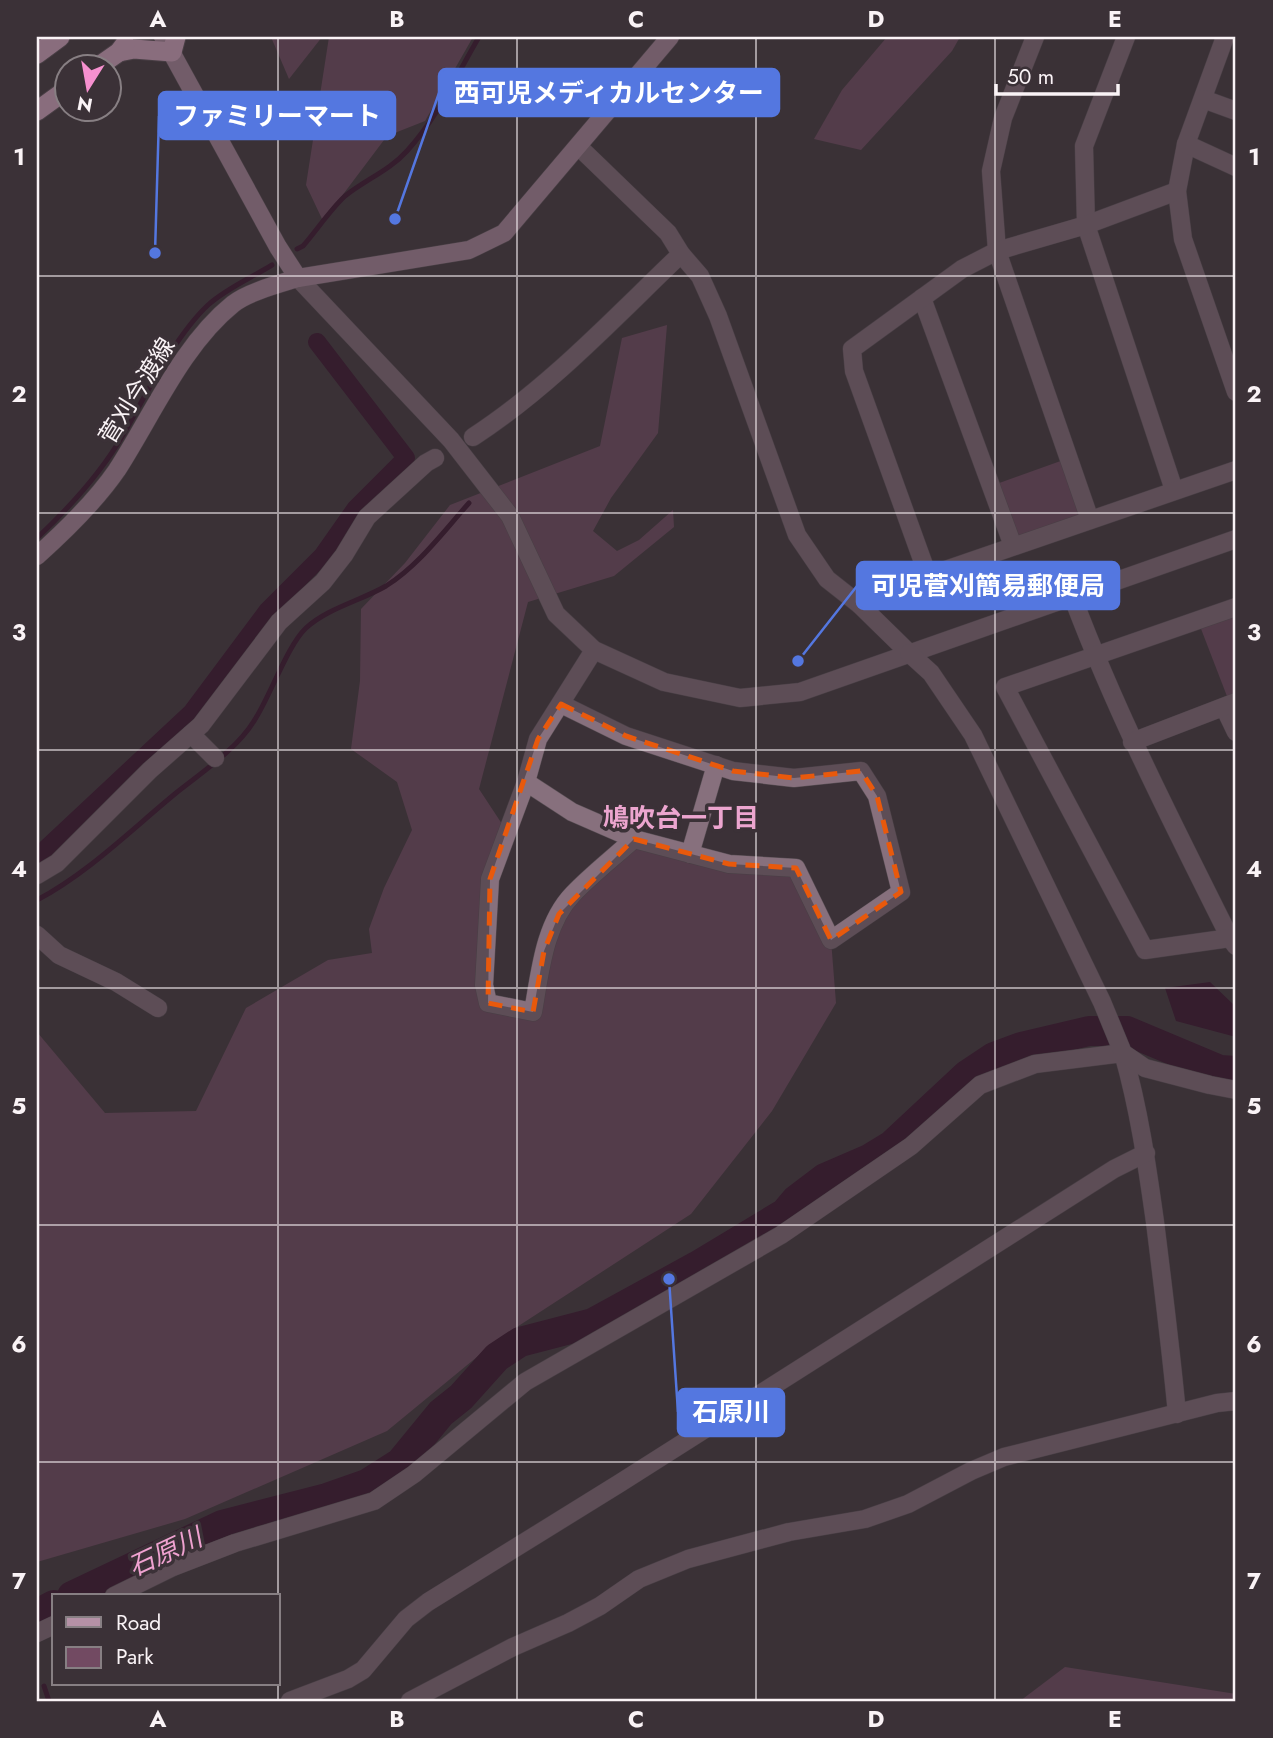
<svg xmlns="http://www.w3.org/2000/svg" width="1273" height="1738" viewBox="0 0 1273 1738" font-family="Jost,'Noto Sans JP',sans-serif">
<style>
.green{fill:#724a62}
.water{fill:#2f0522}
.lines{fill:none;stroke-linecap:round;stroke-linejoin:round}
.stream{stroke:#2f0522;stroke-width:5}
.canal{stroke:#2f0522;stroke-width:18}
.river{stroke:#2f0522;stroke-width:30}
.minor-casing{stroke:#5a5056;stroke-width:19}
.tertiary-casing{stroke:#5a5056;stroke-width:19}
.secondary-casing{stroke:#5a5056;stroke-width:19}
.trunk-casing{stroke:#5a5056;stroke-width:21}
.minor{stroke:#87707d;stroke-width:18}
.tertiary{stroke:#87707d;stroke-width:18}
.secondary{stroke:#b591a6;stroke-width:18}
.trunk{stroke:#e9b5d3;stroke-width:19}
.marked{fill:none;stroke:#e8590c;stroke-width:5;stroke-dasharray:14 9;stroke-linejoin:round}
.grid{fill:none;stroke:#faf3f6;stroke-width:2;stroke-opacity:0.55}
.labels{text-anchor:middle;stroke-width:7;stroke-linejoin:round;paint-order:stroke}
.street-label{font-size:24px;fill:#faf3f6;stroke:#3b3137}
.neighbourhood-label{font-size:26px;font-weight:bold;fill:#eca5cf;stroke:#3b3137}
.water-label{font-size:26px;font-style:italic;fill:#efa2d0;stroke:#3b3137}
.leader{fill:none;stroke:#5477e0;stroke-width:2.5}
.callout-dot{fill:#5477e0;stroke:#3b3137;stroke-width:2.5}
.callout{fill:#5477e0;stroke:#5477e0;stroke-width:2.5}
.callout-label{font-size:26px;text-anchor:middle;font-weight:bold;fill:#fff}
.neatline{fill:none;stroke:#faf3f6;stroke-width:2.5}
.grid-label{font-size:23px;text-anchor:middle;font-weight:bold;fill:#faf3f6}
</style>
<rect width="100%" height="100%" fill="#3b3137"/>
<!-- green -->
<g class="green">
<path d="M271 37H322L289 79Z"/>
<path d="M329 37H473L425 121 387 136 323 221 306 185Z"/>
<path d="M887 37H960L952 51 861 150 814 139 842 90Z"/>
<path d="M667 325 658 433 611 498 593 531 617 551 639 540 673 510 674 527 614 576 528 602 479 789 504 827 486 877 488 1006 533 1011 559 914 634 839 796 868 831 940 836 1003 772 1111 691 1214 500 1338 387 1431 185 1519 37 1562V1032L105 1113 196 1111 246 1008 328 960 372 953 369 929 384 888 412 830 397 782 351 749 360 681 361 609 405 563 450 505 600 446 622 338Z"/>
<path d="M1069 458 1090 520 1013 546 991 486Z"/>
<path d="M1236 607V701L1230 704 1198 621Z"/>
<path d="M1065 1667 1236 1694V1701H1020Z"/>
</g>
<!-- water -->
<path class="water" d="M1210 982 1235 1006 1236 1037 1176 1021 1165 988Z"/>
<g class="lines">
<!-- stream -->
<g class="stream">
<path d="M297 249 303 246C317 230 330 210 345 196 365 180 390 170 407 151 438 117 456 76 479 37"/>
<path d="M37 538C69 508 101 473 123 435 146 395 175 336 208 305 227 288 251 278 272 265"/>
<path d="M37 900C88 873 131 830 176 793 201 773 237 749 254 721 270 697 287 646 306 628 328 608 360 601 386 586 419 565 443 532 469 503"/>
<path d="M44 1686 49 1701"/>
</g>
<!-- canal -->
<path class="canal" d="M37 857 192 712 268 610 323 555 356 508 406 458 317 342"/>
<!-- river -->
<g class="river">
<path d="M72 1596 222 1525 327 1498 367 1484 400 1463 441 1413 461 1397 497 1357 520 1342 593 1323 697 1266 785 1213 796 1200 825 1178 869 1159 892 1145 967 1075 994 1057 1021 1047 1089 1031H1127L1220 1070 1236 1071"/>
<path d="M37 1614 54 1605"/>
</g>
<defs>
<g id="minor">
<path d="M1035 37 1003 118 991 171 997 251 1090 520"/>
<path d="M1126 37 1084 146 1086 225 1174 490"/>
<path d="M1225 37 1186 144 1177 191 1183 239 1236 392"/>
<path d="M1203 99 1236 111"/>
<path d="M1186 144 1236 167"/>
<path d="M579 147 668 233 681 254 700 276 718 316 797 535 827 579 860 605 909 653"/>
<path d="M922 298 1013 546"/>
<path d="M473 437C550 387 615 317 681 254"/>
<path d="M928 576 854 371 852 349 962 269 997 251 1086 225 1177 191"/>
<path d="M1073 598C1117 715 1174 826 1230 938L1236 946"/>
<path d="M860 605 928 576 1236 470"/>
<path d="M594 650 538 739 526 782 490 879 484 985 488 1003 533 1012C540 973 544 924 573 894 591 875 614 857 634 839"/>
<path d="M1224 707 1236 732"/>
<path d="M191 734 215 758"/>
<path d="M1132 742 1236 702"/>
<path d="M526 782 572 812 634 839 729 864 796 868 831 940 901 892 877 796 861 771 794 778 733 771 626 736 561 704"/>
<path d="M690 854 716 765"/>
<path d="M37 875 57 863 150 770 201 725 279 622 323 582 344 555 367 517 426 463 435 458"/>
<path d="M37 935 59 955 116 982 158 1008"/>
<path d="M1230 938 1145 950 1005 687 1236 607"/>
<path d="M114 1596 173 1567 235 1543 374 1501 414 1474 525 1382 781 1235 911 1146 980 1085 1035 1064 1123 1053C1139 1109 1147 1165 1155 1222 1163 1286 1171 1350 1177 1414"/>
<path d="M37 1633 54 1625"/>
<path d="M290 1701 348 1679 363 1670 406 1619 428 1602 620 1483 1114 1169 1146 1153"/>
<path d="M410 1701 513 1647 568 1623 600 1606 639 1579 688 1559 789 1532 865 1519 908 1504 971 1471 1004 1457 1217 1403 1236 1401"/>
</g>
<g id="tertiary">
<path d="M298 278 451 440 510 516 556 614 594 650 664 682 740 698 800 692 1236 539"/>
<path d="M909 653 931 673 973 735 1102 1002 1123 1053 1145 1068 1210 1085 1236 1090"/>
</g>
<g id="secondary">
<path d="M163 37 278 247 298 278"/>
<path d="M37 556C66 530 95 502 117 470 152 416 182 345 233 304 248 292 279 284 298 278L469 250 504 233 670 37"/>
</g>
<g id="trunk">
<path d="M119 52 134 49 172 52 176 37"/>
<path d="M37 54 60 37"/>
<path d="M99 66 119 52 125 44"/>
<path d="M37 111 66 90"/>
</g>
</defs>
<!-- minor casing -->
<use href="#minor" class="minor-casing"/>
<!-- tertiary casing -->
<use href="#tertiary" class="tertiary-casing"/>
<!-- secondary casing -->
<use href="#secondary" class="secondary-casing"/>
<!-- trunk casing -->
<use href="#trunk" class="trunk-casing"/>
<!-- minor -->
<use href="#minor" class="minor"/>
<!-- tertiary -->
<use href="#tertiary" class="tertiary"/>
<!-- secondary -->
<use href="#secondary" class="secondary"/>
<!-- trunk -->
<use href="#trunk" class="trunk"/>
</g>
<!-- marked area -->
<path d="M0 0H1273V1738H0ZM561 704 626 736 733 771 794 778 861 771 877 796 901 892 831 940 796 868 729 864 634 839 559 914 544 951 533 1012 488 1003 490 879 538 739Z" fill="#3b3137" fill-opacity=".55" fill-rule="evenodd"/>
<path class="marked" d="M561 704 626 736 733 771 794 778 861 771 877 796 901 892 831 940 796 868 729 864 634 839 559 914 544 951 533 1012 488 1003 490 879 538 739Z"/>
<!-- grid -->
<path class="grid" d="M278 37V1596M517 37V1701M756 37V1701M995 37V1701M37 276H1236M37 513H1236M37 750H1236M37 988H1236M37 1225H1236M37 1462H1236M278 1684V1701"/>
<g class="labels">
<!-- street labels -->
<g class="street-label">
<text transform="translate(137 391) rotate(-58)" y="8">菅刈今渡線</text>
</g>
<!-- neighbourhood labels -->
<g class="neighbourhood-label">
<text x="681" y="827">鳩吹台一丁目</text>
</g>
<!-- water labels -->
<g class="water-label">
<text transform="translate(165 1552) rotate(-25)" y="9">石原川</text>
</g>
</g>
<!-- callouts -->
<path class="leader" d="M395 219L439 93M155 253L159 116M798 661L857 586M669 1279L678 1412"/>
<g class="callout-dot">
<circle cx="395" cy="219" r="7"/>
<circle cx="155" cy="253" r="7"/>
<circle cx="798" cy="661" r="7"/>
<circle cx="669" cy="1279" r="7"/>
</g>
<g class="callout">
<rect x="439" y="69" width="340" height="47" rx="7"/>
<rect x="159" y="92" width="236" height="47" rx="7"/>
<rect x="857" y="562" width="262" height="47" rx="7"/>
<rect x="678" y="1389" width="106" height="47" rx="7"/>
</g>
<g class="callout-label">
<text x="609" y="102">西可児メディカルセンター</text>
<text x="277" y="125">ファミリーマート</text>
<text x="988" y="595">可児菅刈簡易郵便局</text>
<text x="731" y="1421">石原川</text>
</g>
<!-- border -->
<rect width="1273" height="1738" fill="none" stroke="#3b3137" stroke-width="77"/>
<!-- legend -->
<rect x="52" y="1594" width="228" height="91" fill="#3b3137" stroke="#877f83" stroke-width="2"/>
<rect x="66" y="1617" width="35" height="10" fill="#b591a6" stroke="#877f83" stroke-width="2"/>
<text x="116" y="1630" font-size="21" fill="#faf3f6">Road</text>
<rect x="66" y="1647" width="35" height="21" fill="#724a62" stroke="#877f83" stroke-width="2"/>
<text x="116" y="1664" font-size="21" fill="#faf3f6">Park</text>
<!-- north arrow -->
<g transform="translate(88 88) rotate(191)"><circle r="33" fill="#3b3137" stroke="#877f83" stroke-width="2"/>
<path d="M0-5L12 26L0 18L-12 26Z" fill="#f690cf"/>
<text y="-10" font-size="19" font-weight="bold" text-anchor="middle" fill="#faf3f6">N</text>
</g>
<!-- scale -->
<path d="M996 84v10h122v-10" fill="none" stroke="#faf3f6" stroke-width="3.5"/>
<text x="1007" y="84" font-size="21" fill="#faf3f6" stroke="#3b3137" stroke-width="5" paint-order="stroke">50 m</text>
<rect x="38" y="38" width="1196" height="1662" class="neatline"/>
<g class="grid-label">
<text x="158" y="27">A</text>
<text x="397" y="27">B</text>
<text x="636" y="27">C</text>
<text x="876" y="27">D</text>
<text x="1115" y="27">E</text>
<text x="19" y="165">1</text>
<text x="1254" y="165">1</text>
<text x="19" y="402">2</text>
<text x="1254" y="402">2</text>
<text x="19" y="640">3</text>
<text x="1254" y="640">3</text>
<text x="19" y="877">4</text>
<text x="1254" y="877">4</text>
<text x="19" y="1114">5</text>
<text x="1254" y="1114">5</text>
<text x="19" y="1352">6</text>
<text x="1254" y="1352">6</text>
<text x="19" y="1589">7</text>
<text x="1254" y="1589">7</text>
<text x="158" y="1727">A</text>
<text x="397" y="1727">B</text>
<text x="636" y="1727">C</text>
<text x="876" y="1727">D</text>
<text x="1115" y="1727">E</text>
</g>
</svg>
